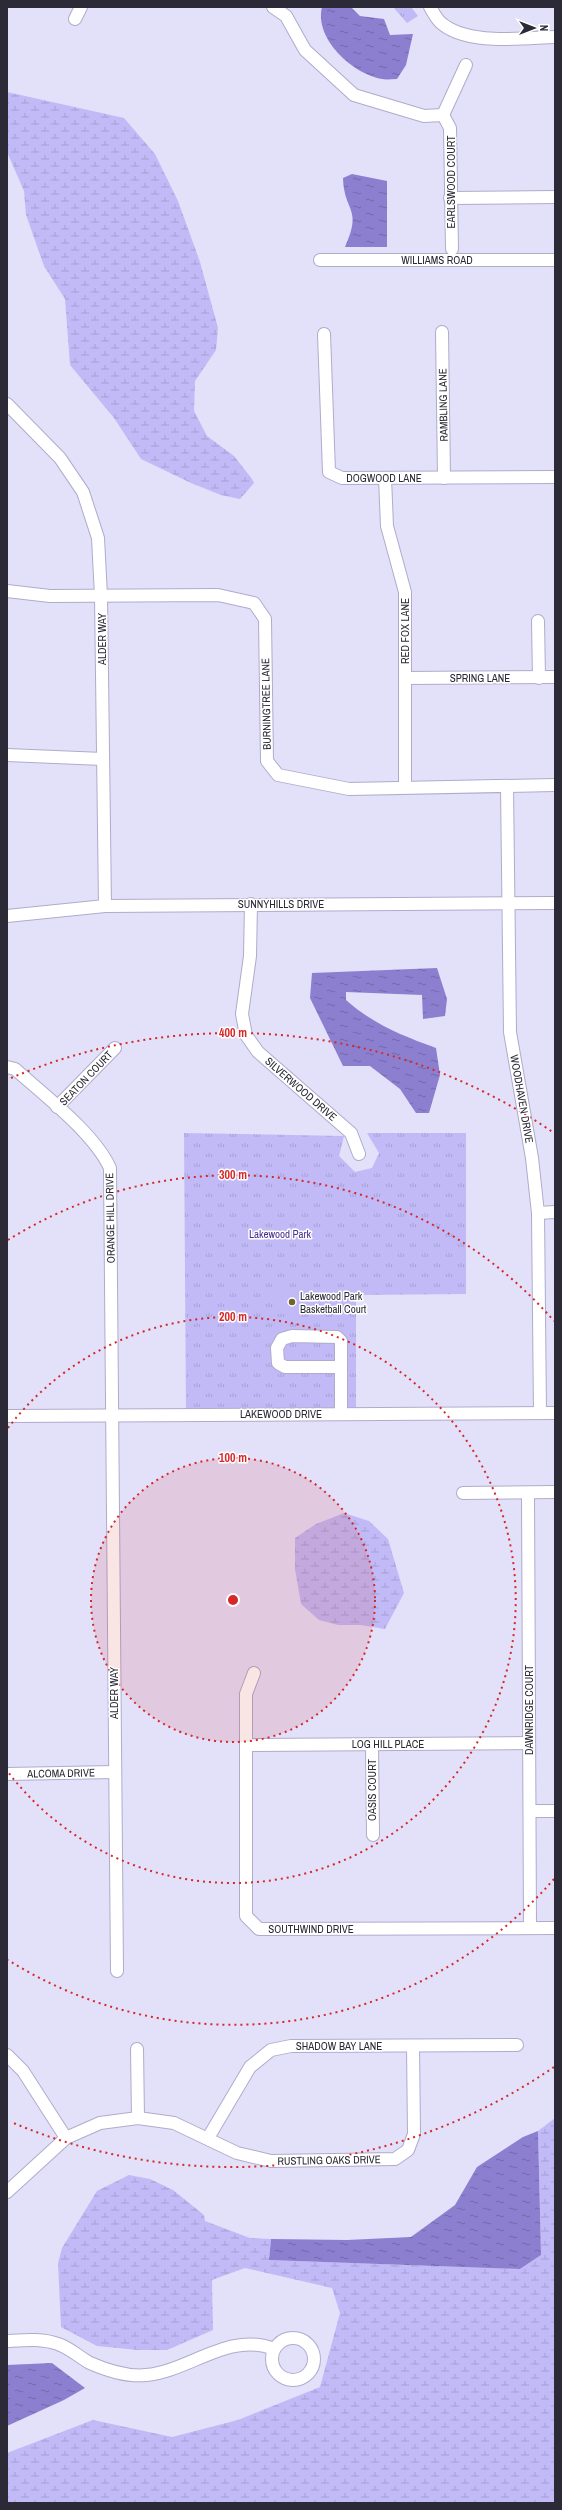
<svg xmlns="http://www.w3.org/2000/svg" width="562" height="2510" viewBox="0 0 562 2510" font-family="'Archivo Narrow',sans-serif">
<style>
.grass{fill:url(#grass-tufts)}
.wetland{fill:url(#wetland-marsh)}
.pitch{fill:#c1baf7}
.water{fill:url(#water-ripples)}
.lines{fill:none;stroke-linecap:round;stroke-linejoin:round}
.minor-casing{stroke:#afaccb;stroke-width:14}
.minor{stroke:#fff;stroke-width:12}
.ring{fill:none;stroke:#d62828;stroke-width:2;stroke-dasharray:2 4}
.poi-dot{fill:#726431;stroke:#fff;stroke-width:1.5}
.labels{text-anchor:middle;stroke-width:3;stroke-linejoin:round;paint-order:stroke}
.street-label{font-size:11px;fill:#2b2a36;stroke:#fff}
.park-label{font-size:11px;fill:#472f8d;stroke:#fff}
.poi-label{font-size:11px;fill:#2b2a36;stroke:#fff;text-anchor:start}
.centre{fill:#d62828;stroke:#fff;stroke-width:2}
.ring-label{font-size:12px;text-anchor:middle;font-weight:bold;fill:#d62828;stroke:#fff;stroke-width:3;stroke-linejoin:round;paint-order:stroke}
</style>
<defs>
<pattern id="grass-tufts" width="24" height="20" patternUnits="userSpaceOnUse"><rect width="24" height="20" fill="#c1baf7"/><path d="M3 7l-1-3M5 7V3M7 7l1-3M15 17l-1-3M17 17v-4M19 17l1-3" fill="none" stroke="#a6a0d4"/></pattern>
<pattern id="wetland-marsh" width="20" height="14" patternUnits="userSpaceOnUse"><rect width="20" height="14" fill="#c1baf7"/><path d="M1 5h8M5 5V1M11 12h8M15 12V8" fill="none" stroke="#a6a0d4"/></pattern>
<pattern id="water-ripples" width="26" height="14" patternUnits="userSpaceOnUse"><rect width="26" height="14" fill="#8c7fd0"/><path d="M2 4q2-2 4 0t4 0M15 11q2-2 4 0t4 0" fill="none" stroke="#7368aa"/></pattern>
</defs>
<rect width="100%" height="100%" fill="#e3e0fa"/>
<!-- grass -->
<g class="grass">
<path d="M393 7H411L418 16 407 23Z"/>
<path d="M184 1133 344 1136 339 1156 355 1172 372 1168 379 1153 367 1133H466V1294L356 1295V1410H186Z"/>
</g>
<!-- wetland -->
<g class="wetland">
<path d="M7 92 124 118 155 154 178 201 200 262 218 328 216 350 195 381 194 411 207 436 234 456 252 479 254 483 240 499 221 495 191 483 141 459 114 418 70 365 65 299 44 266 26 215 24 191 7 152Z"/>
<path d="M344 1513 369 1521 388 1539 404 1593 385 1629 361 1625H338L319 1620 301 1604 295 1569V1538L316 1524Z"/>
<path d="M555 2118V2503H7V2453L93 2420 172 2437 238 2420 320 2387 340 2313 332 2288 245 2268 212 2280 213 2330 167 2350H138L97 2346 61 2327 58 2263 62 2248 97 2191 129 2175 150 2179 173 2190 204 2215 205 2221 250 2238 271 2239 269 2260 520 2269 541 2255 538 2131Z"/>
</g>
<!-- pitch -->
<path class="pitch" d="M273 1291H311V1312L274 1314Z"/>
<!-- water -->
<g class="water">
<path d="M322 7H351L360 16 384 19 390 35 413 34 406 65 397 79C392 79 386 80 382 79 353 74 314 39 322 7Z"/>
<path d="M352 174 387 181V247H345C363 208 344 212 343 178Z"/>
<path d="M437 968 447 999 445 1016 423 1019 422 995 346 992V1000C373 1024 403 1036 436 1048L440 1075 429 1113H416L400 1089 370 1066H343L310 998 312 973Z"/>
<path d="M538 2131 541 2255 520 2269 269 2260 271 2239 347 2240 411 2237 455 2205 477 2167 523 2137Z"/>
<path d="M52 2363 85 2388 64 2400 7 2426V2365Z"/>
</g>
<g class="lines">
<defs>
<g id="minor">
<path d="M273 7 286 16 305 50 354 95 424 116 443 115"/>
<path d="M430 7C433 12 436 18 440 22 466 46 522 38 555 37"/>
<path d="M75 19 81 7"/>
<path d="M443 115 450 128 452 249"/>
<path d="M443 115 466 65"/>
<path d="M450 198 555 197"/>
<path d="M320 260H555"/>
<path d="M442 332 444 478"/>
<path d="M324 334 329 472 342 478 555 477"/>
<path d="M7 404 60 458 83 492 98 538 101 596 105 906"/>
<path d="M385 478 387 526 405 592V787"/>
<path d="M7 591 50 596 218 595 254 603 265 619 267 761 278 775 349 789 555 785"/>
<path d="M538 621 539 678"/>
<path d="M405 678 555 677"/>
<path d="M7 755 103 759"/>
<path d="M507 786 510 1032 532 1158 538 1213 540 1413"/>
<path d="M251 904 250 956 242 1014 246 1035 258 1052 351 1133 359 1154"/>
<path d="M7 916 105 906 555 903"/>
<path d="M7 1067 15 1069C44 1095 94 1133 110 1168L117 1971"/>
<path d="M57 1107 115 1048"/>
<path d="M538 1213 555 1212"/>
<path d="M340 1367H285L278 1363 277 1348 282 1339 292 1336 337 1337 341 1341V1414"/>
<path d="M7 1416 555 1413"/>
<path d="M463 1493 555 1492"/>
<path d="M528 1493 530 1928"/>
<path d="M254 1673 246 1694V1916L259 1929 555 1928"/>
<path d="M372 1744 373 1835"/>
<path d="M246 1745 529 1743"/>
<path d="M7 1774 115 1772"/>
<path d="M530 1811H555"/>
<path d="M137 2049 138 2118"/>
<path d="M7 2055 23 2071 66 2138"/>
<path d="M208 2138 250 2067 271 2050 291 2046 517 2045"/>
<path d="M7 2192 66 2138 100 2123 138 2118 174 2123 237 2153 271 2161 395 2159 408 2150 414 2134 413 2046"/>
<circle cx="293" cy="2359" r="21"/>
<path d="M7 2341C24 2340 42 2338 58 2344 70 2348 79 2357 90 2363 106 2370 128 2377 146 2375 190 2371 229 2331 274 2349"/>
</g>
</defs>
<!-- minor casing -->
<use href="#minor" class="minor-casing"/>
<!-- minor -->
<use href="#minor" class="minor"/>
</g>
<!-- distance rings -->
<circle cx="233" cy="1600" r="142" fill="#d62828" fill-opacity=".12"/>
<g class="ring">
<circle cx="233" cy="1600" r="142"/>
<path d="M8 1428A283 283 0 1 1 8 1772"/>
<path d="M554 1879A425 425 0 0 1 8 1960M8 1240A425 425 0 0 1 554 1321"/>
<path d="M554 2067A567 567 0 0 1 11 2122M11 1078A567 567 0 0 1 554 1133"/>
</g>
<!-- markers -->
<circle class="poi-dot" cx="292" cy="1302" r="4"/>
<g class="labels">
<!-- street labels -->
<g class="street-label">
<text transform="translate(451 182) rotate(-90)" y="4">EARLSWOOD COURT</text>
<text x="437" y="264">WILLIAMS ROAD</text>
<text transform="translate(443 405) rotate(-91)" y="4">RAMBLING LANE</text>
<text x="384" y="482">DOGWOOD LANE</text>
<text transform="translate(405 631) rotate(-90)" y="4">RED FOX LANE</text>
<text transform="translate(102 639) rotate(-90)" y="4">ALDER WAY</text>
<text x="480" y="682">SPRING LANE</text>
<text transform="translate(266 704) rotate(-91)" y="4">BURNINGTREE LANE</text>
<text x="281" y="908">SUNNYHILLS DRIVE</text>
<text transform="translate(86 1078) rotate(-46)" y="4">SEATON COURT</text>
<text transform="translate(301 1089) rotate(41)" y="4">SILVERWOOD DRIVE</text>
<text transform="translate(522 1099) rotate(80)" y="4">WOODHAVEN DRIVE</text>
<text transform="translate(110 1218) rotate(-91)" y="4">ORANGE HILL DRIVE</text>
<text x="281" y="1418">LAKEWOOD DRIVE</text>
<text transform="translate(114 1693) rotate(-90)" y="4">ALDER WAY</text>
<text transform="translate(529 1710) rotate(-90)" y="4">DAWNRIDGE COURT</text>
<text x="388" y="1748">LOG HILL PLACE</text>
<text transform="translate(61 1773) rotate(-1)" y="4">ALCOMA DRIVE</text>
<text transform="translate(372 1790) rotate(-90)" y="4">OASIS COURT</text>
<text x="311" y="1933">SOUTHWIND DRIVE</text>
<text x="339" y="2050">SHADOW BAY LANE</text>
<text transform="translate(329 2160) rotate(-1)" y="4">RUSTLING OAKS DRIVE</text>
</g>
<!-- park labels -->
<g class="park-label">
<text x="280" y="1238">Lakewood Park</text>
</g>
<!-- poi labels -->
<g class="poi-label">
<text x="300" y="1300">Lakewood Park<tspan x="300" dy="13">Basketball Court</tspan></text>
</g>
</g>
<circle cx="233" cy="1600" r="6" class="centre"/>
<g class="ring-label">
<text x="233" y="1037">400 m</text>
<text x="233" y="1179">300 m</text>
<text x="233" y="1321">200 m</text>
<text x="233" y="1462">100 m</text>
</g>
<!-- border -->
<rect width="562" height="2510" fill="none" stroke="#2b2a36" stroke-width="16"/>
<!-- north arrow -->
<g transform="translate(534 28) rotate(90)" stroke="#ffffff" stroke-width="3" paint-order="stroke">
<path d="M0-3L7 15L0 10L-7 15Z" fill="#2b2a36"/>
<text y="-6" font-size="11" font-weight="bold" text-anchor="middle" fill="#2b2a36">N</text>
</g>
</svg>
